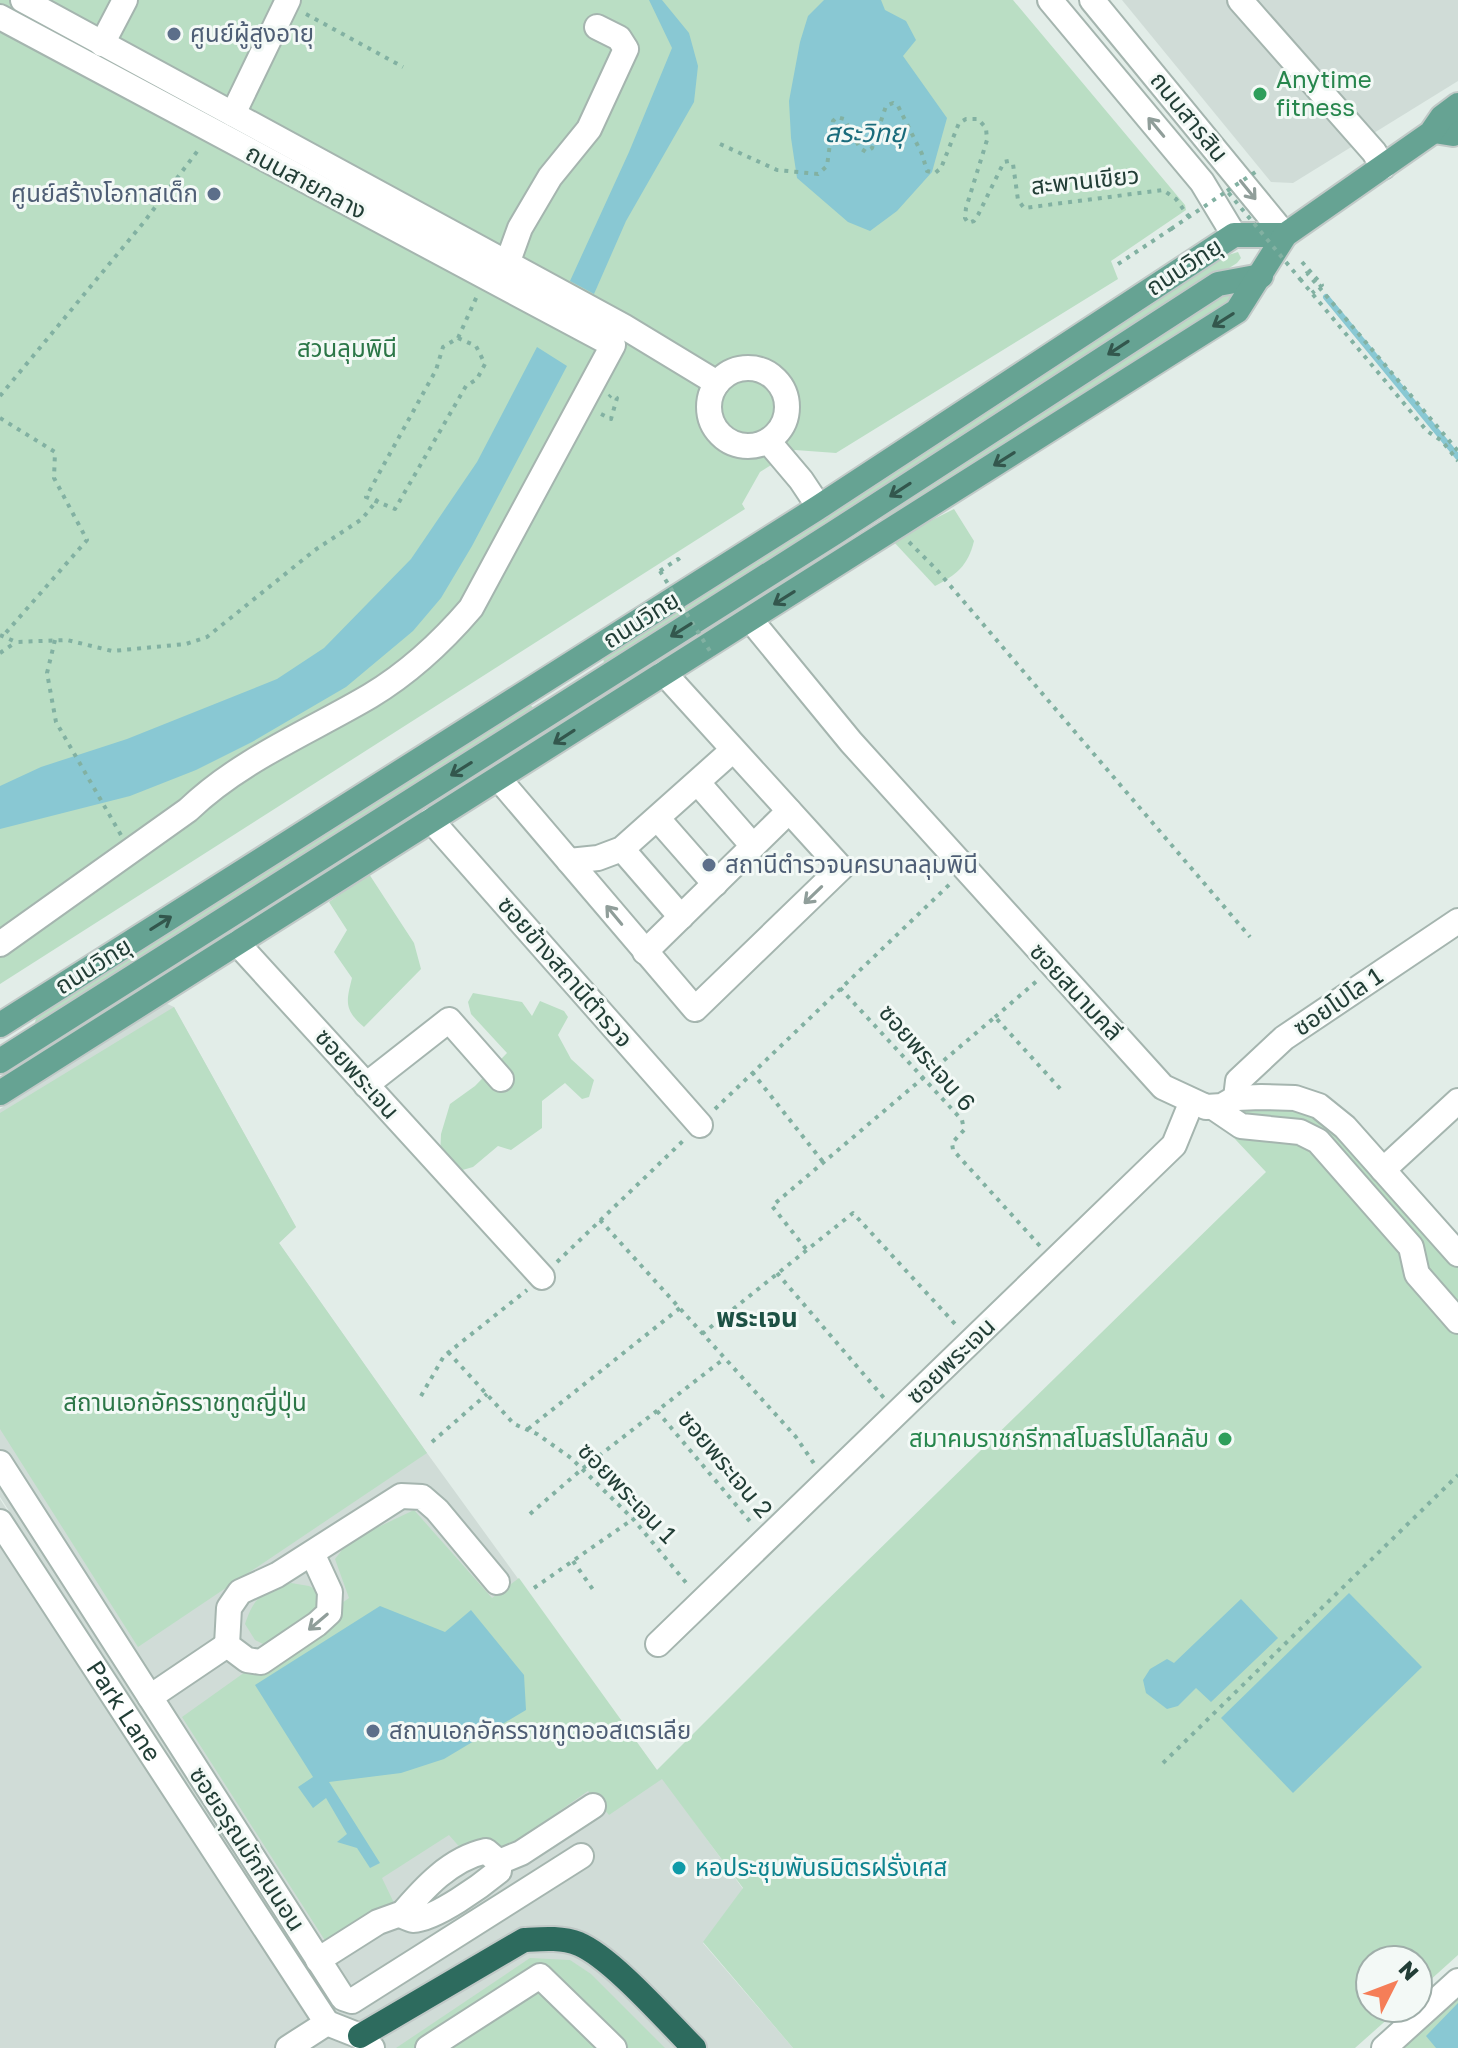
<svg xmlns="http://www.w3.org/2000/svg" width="1458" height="2048" viewBox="0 0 1458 2048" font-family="'Golos Text','Noto Sans Thai',sans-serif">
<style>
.built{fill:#d0dcd7}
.green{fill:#badec4}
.water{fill:#89c8d3}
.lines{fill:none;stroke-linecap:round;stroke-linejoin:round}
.stream{stroke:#89c8d3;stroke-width:6}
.minor-casing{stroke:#a5b5af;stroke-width:28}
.major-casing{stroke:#c1c9c7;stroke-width:28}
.highway-casing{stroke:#c1c9c7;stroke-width:28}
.path{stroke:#82b1a2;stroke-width:4;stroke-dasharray:4 6;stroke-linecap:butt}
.minor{stroke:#fff;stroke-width:24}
.major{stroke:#66a393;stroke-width:24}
.highway{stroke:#2d6b5e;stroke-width:24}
.path-bridge{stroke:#82b1a2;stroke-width:4;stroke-dasharray:4 6;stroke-linecap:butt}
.oneway{stroke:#909e9a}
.oneway2{stroke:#33574d}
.service-dot{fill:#5c6f8a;stroke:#f3f9f6;stroke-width:3}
.leisure-dot{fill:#2e9e5b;stroke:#f3f9f6;stroke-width:3}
.culture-dot{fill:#0f9aa8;stroke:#f3f9f6;stroke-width:3}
.labels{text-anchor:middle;stroke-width:6;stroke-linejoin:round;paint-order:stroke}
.service-label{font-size:24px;fill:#4e5e75;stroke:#f3f9f6;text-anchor:start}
.leisure-label{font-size:24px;fill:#27864d;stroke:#f3f9f6;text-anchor:start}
.street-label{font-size:24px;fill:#223e36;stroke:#f3f9f6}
.park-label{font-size:24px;fill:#2b7647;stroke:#f3f9f6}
.culture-label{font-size:24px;fill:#0d838f;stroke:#f3f9f6;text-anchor:start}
.water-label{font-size:26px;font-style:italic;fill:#1a6c7c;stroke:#f3f9f6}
.neighbourhood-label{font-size:26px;font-weight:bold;fill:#1d5144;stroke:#f3f9f6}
</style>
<rect width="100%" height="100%" fill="#e2ede8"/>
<!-- built -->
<g class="built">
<path d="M1122 0H1458V81L1293 183 1271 182Z"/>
<path d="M163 1002 174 1007 296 1227 279 1243 427 1453 743 1889 703 1943 793 2048H0V1499L96 1650 249 1880 0 1497V1109Z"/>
</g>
<!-- green -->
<g class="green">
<path d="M0 0H1013L1185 205 1186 210 1111 261 1118 279 836 453 795 450 760 472 742 504 745 509 0 984Z"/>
<path d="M1238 252 1241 258 1237 263 609 665 604 663 603 658 1228 255Z"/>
<path d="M1229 293 1234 299 885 521 881 518V514Z"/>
<path d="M954 509 974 541C968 566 956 575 935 586L892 540Z"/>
<path d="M808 562 811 566 807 571 622 689 617 688 615 683Z"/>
<path d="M528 703 536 710 523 725 496 731 440 770 39 1025 35 1023 36 1017 445 759Z"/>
<path d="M556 719 563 724 82 1029 81 1025 85 1020Z"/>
<path d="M369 874 414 943 421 969 364 1027C344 1010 346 1002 352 978L334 952 347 930 329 902Z"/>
<path d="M473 993 522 1002 532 1016 540 1001 564 1011 568 1017 558 1035 571 1059 594 1080 589 1097 582 1099 565 1083 542 1101V1128L511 1150 498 1146 473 1167 452 1173 440 1158 441 1134 450 1104 475 1086 507 1053 471 1014 468 1002Z"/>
<path d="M174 1007 296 1227 279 1243 427 1453 138 1647 0 1429V1113Z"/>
<path d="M1279 1104 1328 1120 1458 1266V1955L1418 1991V1960H1370V2008H1400L1355 2048H793L703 1942 743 1888 662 1779 609 1815 588 1791 478 1868 449 1835 382 1878 394 1903 326 1942 182 1717 349 1598 335 1559 349 1541 414 1510 492 1598 519 1578 657 1770 816 1611 1266 1172 1220 1123 1237 1107Z"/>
<path d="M291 1583 309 1586 324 1594 317 1614 302 1619 265 1645 255 1640 245 1624C255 1595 263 1592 291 1583Z"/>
<path d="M530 1958 570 1960 591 1974 665 2048H396Z"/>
<path d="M1458 1993V2048H1397Z"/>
</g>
<!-- water -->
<g class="water">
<path d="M649 0H662L689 33 698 66 694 102 626 221 594 294 570 281 629 152 672 48Z"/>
<path d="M824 0H881L885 10 906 21 916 40 903 56 947 118 932 172 897 211 870 231 848 222 797 178 791 138 789 101 800 42 808 16Z"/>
<path d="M537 347 567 366 472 546 441 598 413 631 346 687 252 742 196 770 130 796 0 829V786L41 767 127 739 277 679 324 648 411 559 477 462Z"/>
<path d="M1349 1593 1422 1667 1293 1793 1221 1718Z"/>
<path d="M1241 1599 1278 1638 1211 1702 1196 1688 1178 1706 1167 1709 1146 1693 1143 1680 1150 1669 1167 1659 1174 1663Z"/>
<path d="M380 1606 445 1632 471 1610 524 1675 526 1710 444 1759 401 1773 329 1782 380 1863 370 1868 357 1848 337 1842 347 1834 326 1798 313 1808 298 1787 313 1777 255 1685Z"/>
<path d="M1458 2003V2048H1436L1426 2036Z"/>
</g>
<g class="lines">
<!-- stream -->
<path class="stream" d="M1326 297 1458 457"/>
<defs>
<g id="minor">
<path d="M23 0 623 326 717 383"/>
<path d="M1050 0 1202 182 1234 235"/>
<path d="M1092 0 1285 235"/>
<path d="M1240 0 1374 152 1383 167"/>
<path d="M0 17 613 345 471 608C441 643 410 672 370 696 309 732 240 760 188 810L0 944"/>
<path d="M102 44 125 0"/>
<path d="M233 114 288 0"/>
<path d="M497 277 507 264 520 228 550 177 589 129 626 49 619 38 597 27"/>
<circle cx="748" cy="407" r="39"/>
<path d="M768 441 801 480 819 507"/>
<path d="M750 619 851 742 1163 1087 1206 1107 1222 1106 1236 1098 1261 1097 1295 1098 1319 1106 1345 1127 1458 1254"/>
<path d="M499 779 695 1009 841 868 664 673"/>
<path d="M698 783 753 846"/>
<path d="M658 819 715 884"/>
<path d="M431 820 700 1125"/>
<path d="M622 849 681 917"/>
<path d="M569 861 598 858 622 849 733 750"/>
<path d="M237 943 542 1277"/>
<path d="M645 952 789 811"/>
<path d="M366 1085 449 1020 501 1079"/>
<path d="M1236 1098 1238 1081 1284 1038 1458 921"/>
<path d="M1213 1107 1241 1126 1300 1132 1318 1141 1411 1247 1417 1274 1458 1321"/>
<path d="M1383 1170 1458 1101"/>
<path d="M0 1463 343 1998 352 2001 581 1856"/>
<path id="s1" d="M0 1522 327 2023"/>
<path d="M312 1553 330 1592 329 1613 317 1624 261 1662 247 1660 227 1645 229 1608 240 1592 277 1575 401 1496 422 1497 437 1510 497 1582"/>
<path d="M658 1644 1174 1145 1192 1101"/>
<path d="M150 1697 227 1645"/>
<path d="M486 1851 499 1862V1871C482 1885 436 1919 413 1920 412 1920 402 1916 401 1915 424 1888 450 1859 486 1851Z"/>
<path d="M499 1862 521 1853 593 1806"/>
<path d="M318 1960 378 1922 403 1913"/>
<path d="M327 2023 360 2036 372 2048"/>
<path d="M288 2048 327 2023"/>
<path d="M428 2048 540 1976 614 2048"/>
<path d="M1384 2048 1458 1981"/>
</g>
<g id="major">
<path d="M1434 131 1453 134 1458 131"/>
<path d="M0 1025 819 507 1234 235H1285"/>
<path d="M0 1061 834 533 1218 284 1261 276"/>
<path d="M0 1093 1237 311 1285 235 1431 133 1442 117 1458 105"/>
</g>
<path id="highway" d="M360 2036 524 1940C542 1939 561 1937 579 1944 612 1958 667 2021 694 2048"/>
</defs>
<!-- minor casing -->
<use href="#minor" class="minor-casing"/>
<!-- major casing -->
<use href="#major" class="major-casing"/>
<!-- highway casing -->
<use href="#highway" class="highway-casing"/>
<!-- path -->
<g class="path">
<path d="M306 14 403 67"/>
<path d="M720 144 777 170 818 174 827 166 833 121 837 117 844 119 860 148 866 152 872 148 886 106 893 103 898 106 922 154 927 171 935 173 941 168 959 123 966 119H978L986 128 987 140 966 208 965 218 968 223 974 221 978 215 1004 162 1009 161 1013 164 1018 200 1024 208 1163 190 1176 199 1189 217"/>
<path d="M1302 262 1322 285 1312 293"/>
<path d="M1118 264 1171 229 1168 226"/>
<path d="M1300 279 1427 431 1442 441 1458 461"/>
<path d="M458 338 476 346 485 364 477 379 466 386 395 509 366 497 436 370 443 347Z"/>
<path d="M458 338 477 296"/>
<path d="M0 396 144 222 199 149"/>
<path d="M601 414 611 419 617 398 611 395 609 397"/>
<path d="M0 418 55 452 54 478 87 540 3 636"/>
<path d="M909 542 936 569 1250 937"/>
<path d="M660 571 678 559 681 563"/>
<path d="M0 635 16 642 67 640 112 651 186 644 207 637 315 550 362 519 378 499"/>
<path d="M55 640 47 673 56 722 121 835"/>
<path d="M0 653 16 642"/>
<path d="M840 988 962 1120 964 1130 952 1143 953 1150 1040 1246"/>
<path d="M995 1017 1038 980"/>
<path d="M752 1072 823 1162"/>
<path d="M715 1109 951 883"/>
<path d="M600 1220 796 1437 815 1465"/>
<path d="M806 1249 772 1206 995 1017 1064 1093"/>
<path d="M557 1262 686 1138"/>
<path d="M777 1273 884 1398"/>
<path d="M702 1334 853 1213 956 1325"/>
<path d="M448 1352 514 1424 537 1434 571 1458 633 1519 688 1585"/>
<path d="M421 1396 444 1356 527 1290"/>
<path d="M657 1411 753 1525"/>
<path d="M528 1429 680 1308"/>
<path d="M432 1442 487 1394"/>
<path d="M530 1514 582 1469 725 1358"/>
<path d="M573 1561 594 1591"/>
<path d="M534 1588 633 1519"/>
<path d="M1163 1763 1458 1475"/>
</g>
<!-- minor -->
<use href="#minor" class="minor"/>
<!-- major -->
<use href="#major" class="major"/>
<!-- highway -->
<use href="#highway" class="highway"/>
<!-- path-bridge -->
<g class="path-bridge">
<path d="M1227 191 1260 169"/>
<path d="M1171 229 1227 191 1300 279 1307 273 1458 451"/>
<path d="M660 571 713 656"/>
</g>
</g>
<!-- one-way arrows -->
<defs><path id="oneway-shaft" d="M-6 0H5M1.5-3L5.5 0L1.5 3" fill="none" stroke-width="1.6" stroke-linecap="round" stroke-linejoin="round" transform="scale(2)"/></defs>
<g class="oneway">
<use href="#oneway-shaft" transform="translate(1156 127) rotate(-130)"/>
<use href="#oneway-shaft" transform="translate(1248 190) rotate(51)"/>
<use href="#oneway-shaft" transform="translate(813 895) rotate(136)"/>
<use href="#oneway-shaft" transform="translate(614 915) rotate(-130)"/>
<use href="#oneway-shaft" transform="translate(318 1622) rotate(140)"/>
</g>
<g class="oneway2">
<use href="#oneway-shaft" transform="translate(1223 320) rotate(148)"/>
<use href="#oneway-shaft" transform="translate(1118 348) rotate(147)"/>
<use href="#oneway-shaft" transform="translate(1004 459) rotate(148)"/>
<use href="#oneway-shaft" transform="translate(900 490) rotate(147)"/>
<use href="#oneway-shaft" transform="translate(784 598) rotate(148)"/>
<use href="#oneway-shaft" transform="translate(681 630) rotate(148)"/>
<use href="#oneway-shaft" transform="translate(564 737) rotate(147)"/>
<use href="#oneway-shaft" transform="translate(461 769) rotate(148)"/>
<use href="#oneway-shaft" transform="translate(161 923) rotate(-32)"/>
</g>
<!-- markers -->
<g class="service-dot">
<circle cx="174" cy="34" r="8"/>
<circle cx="214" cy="194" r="8"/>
<circle cx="709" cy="865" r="8"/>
<circle cx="373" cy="1731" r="8"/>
</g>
<g class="leisure-dot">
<circle cx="1260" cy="94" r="8"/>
<circle cx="1225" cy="1439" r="8"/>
</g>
<circle class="culture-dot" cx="679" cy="1868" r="8"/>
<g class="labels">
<!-- service labels -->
<g class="service-label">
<text x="190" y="42">ศูนย์ผู้สูงอายุ</text>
<text x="198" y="202" text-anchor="end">ศูนย์สร้างโอกาสเด็ก</text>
<text x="725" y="873">สถานีตำรวจนครบาลลุมพินี</text>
<text x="389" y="1739">สถานเอกอัครราชทูตออสเตรเลีย</text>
</g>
<!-- leisure labels -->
<g class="leisure-label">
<text x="1276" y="88">Anytime<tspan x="1276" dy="28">fitness</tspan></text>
<text x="1209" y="1447" text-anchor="end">สมาคมราชกรีฑาสโมสรโปโลคลับ</text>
</g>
<!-- street labels -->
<g class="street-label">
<text transform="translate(1189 117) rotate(51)" y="8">ถนนสารสิน</text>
<text transform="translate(1085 181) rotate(-6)" y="8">สะพานเขียว</text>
<text transform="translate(306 182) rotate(28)" y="8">ถนนสายกลาง</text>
<text transform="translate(1184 267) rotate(-33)" y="8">ถนนวิทยุ</text>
<text transform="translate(641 620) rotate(-32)" y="8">ถนนวิทยุ</text>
<text transform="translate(93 966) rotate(-32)" y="8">ถนนวิทยุ</text>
<text transform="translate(565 972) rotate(49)" y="8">ซอยข้างสถานีตำรวจ</text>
<text transform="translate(1076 992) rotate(47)" y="8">ซอยสนามคลี</text>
<text transform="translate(1338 1002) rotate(-34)" y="8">ซอยโปโล 1</text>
<text transform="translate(927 1058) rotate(49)" y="8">ซอยพระเจน 6</text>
<text transform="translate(357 1074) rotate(48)" y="8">ซอยพระเจน</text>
<text transform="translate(951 1361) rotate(-44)" y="8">ซอยพระเจน</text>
<text transform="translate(725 1464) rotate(50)" y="8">ซอยพระเจน 2</text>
<text transform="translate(627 1493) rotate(46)" y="8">ซอยพระเจน 1</text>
<text dy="8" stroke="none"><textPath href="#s1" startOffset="226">Park Lane</textPath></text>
<text transform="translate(247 1849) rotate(57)" y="8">ซอยอรุณมักกินนอน</text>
</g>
<!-- park labels -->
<g class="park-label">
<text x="347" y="357">สวนลุมพินี</text>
<text x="185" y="1411">สถานเอกอัครราชทูตญี่ปุ่น</text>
</g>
<!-- culture labels -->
<g class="culture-label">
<text x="695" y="1876">หอประชุมพันธมิตรฝรั่งเศส</text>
</g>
<!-- water labels -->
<g class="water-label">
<text x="865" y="142">สระวิทยุ</text>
</g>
<!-- neighbourhood labels -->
<g class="neighbourhood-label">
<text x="757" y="1327">พระเจน</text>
</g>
</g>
<!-- north arrow -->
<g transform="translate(1394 1984) rotate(48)"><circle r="38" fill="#f3f9f6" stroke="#9faea9" stroke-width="2"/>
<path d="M0-6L14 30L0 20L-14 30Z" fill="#f57e58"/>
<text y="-12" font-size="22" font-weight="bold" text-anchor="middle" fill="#223e36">N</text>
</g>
</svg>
